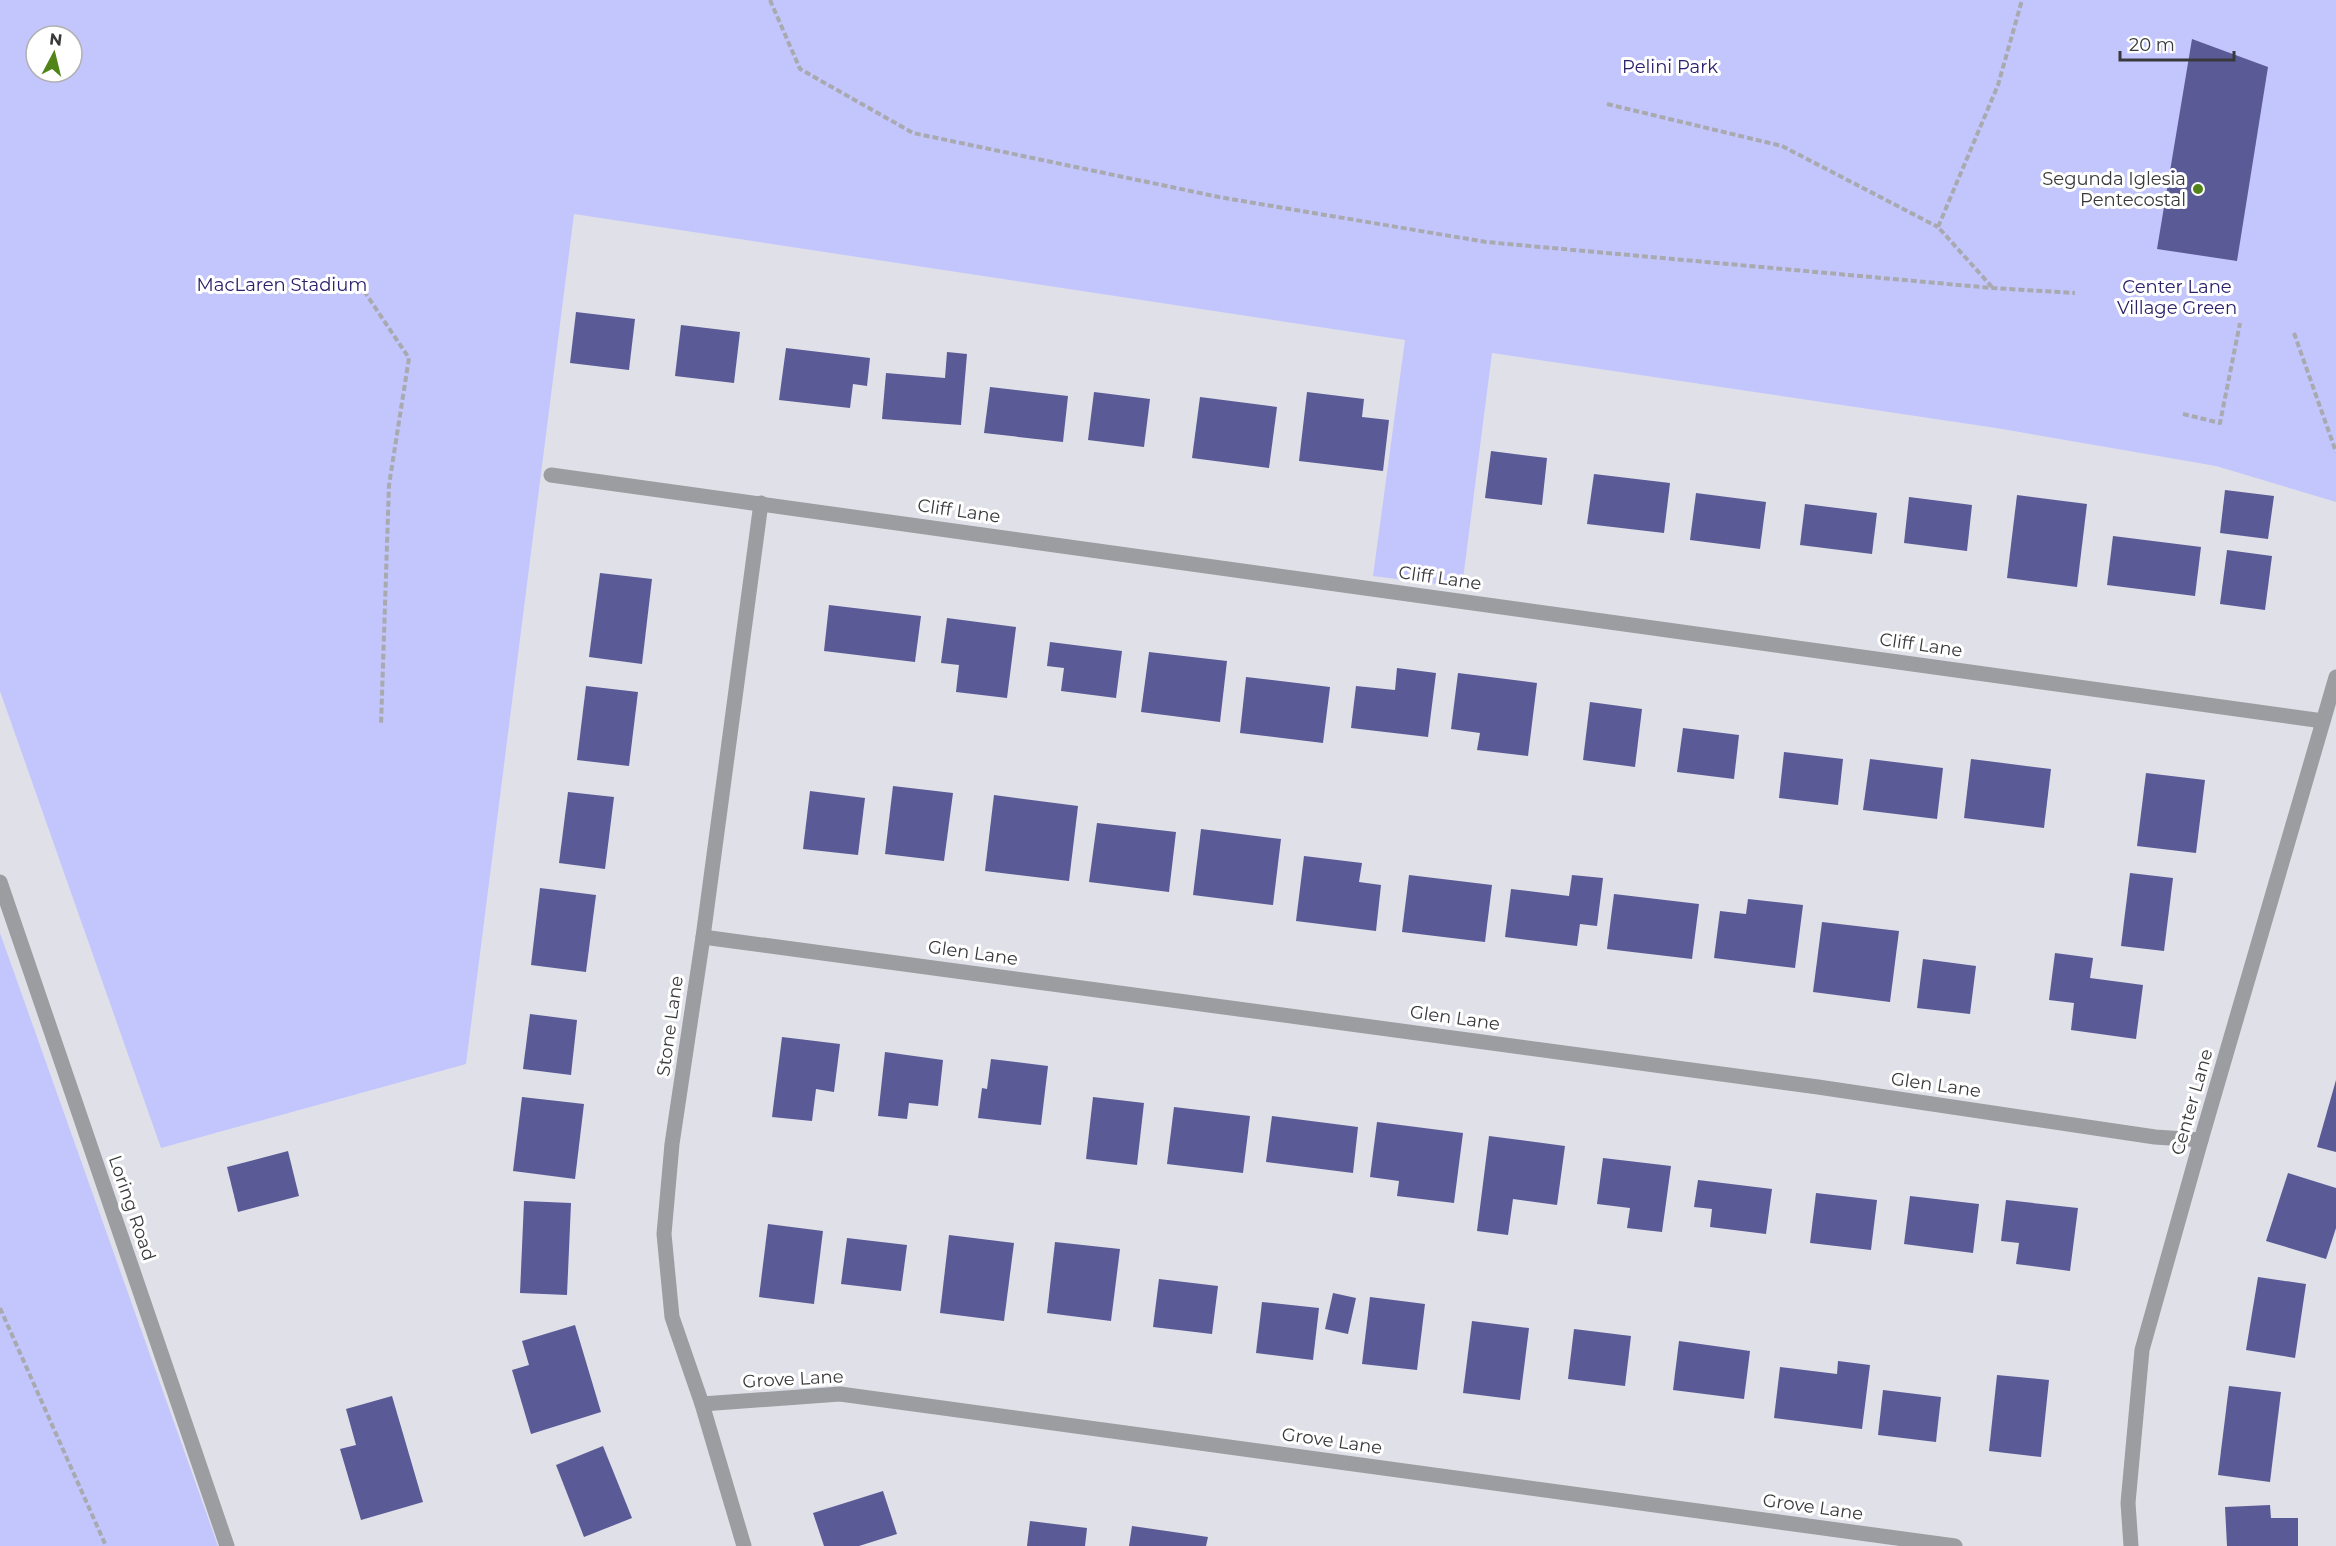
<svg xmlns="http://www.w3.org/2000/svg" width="2336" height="1546" viewBox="0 0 2336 1546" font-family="Montserrat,sans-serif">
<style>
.green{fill:#c3c6fc;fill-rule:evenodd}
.building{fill:#5a5a96}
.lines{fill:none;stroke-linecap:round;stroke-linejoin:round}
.path{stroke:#a9a9b0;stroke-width:4;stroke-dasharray:6 3;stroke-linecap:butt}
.minor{stroke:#9c9da0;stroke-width:15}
.poi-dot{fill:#518418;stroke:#fff;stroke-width:2}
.labels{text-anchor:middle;stroke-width:6;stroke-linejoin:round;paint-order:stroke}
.park-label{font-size:18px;fill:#2a206b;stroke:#fff}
.poi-label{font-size:18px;fill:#39393c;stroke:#fff;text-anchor:end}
.street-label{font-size:18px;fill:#39393c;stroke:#fff}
</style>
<rect width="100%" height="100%" fill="#e0e0e9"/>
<!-- green -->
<g class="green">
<path d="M0 0H2336V502L2216 466 1996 428 1492 353 1462 587 1373 576 1405 340 574 214 466 1064 161 1148 0 691ZM36 36H72V72H36Z"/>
<path d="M0 933 218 1546H0Z"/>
</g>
<!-- building -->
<g class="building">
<path d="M2192 39 2268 67 2237 261 2157 249Z"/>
<path d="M576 312 635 319 629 370 570 363Z"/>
<path d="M681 325 740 332 734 383 675 376Z"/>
<path d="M786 348 870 358 867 386 853 384 850 408 779 400Z"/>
<path d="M947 352 967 354 961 425 882 419 886 373 945 378Z"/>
<path d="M990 387 1068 396 1063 442 984 433Z"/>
<path d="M1094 392 1150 399 1144 447 1088 440Z"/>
<path d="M1307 392 1364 399 1362 417 1389 420 1383 471 1299 461Z"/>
<path d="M1200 397 1277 407 1269 468 1192 458Z"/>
<path d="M1491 451 1547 458 1542 505 1485 498Z"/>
<path d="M1594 474 1670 483 1664 533 1587 524Z"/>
<path d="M2225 490 2274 496 2268 539 2220 533Z"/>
<path d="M1696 493 1766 502 1760 549 1690 540Z"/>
<path d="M2017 495 2087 504 2077 587 2007 578Z"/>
<path d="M1909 497 1972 505 1967 551 1904 543Z"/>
<path d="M1805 504 1877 513 1872 554 1800 545Z"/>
<path d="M2113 536 2201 547 2195 596 2107 585Z"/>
<path d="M2227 550 2272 556 2265 610 2220 604Z"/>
<path d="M600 573 652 579 642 664 589 657Z"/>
<path d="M829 605 921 616 915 662 824 651Z"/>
<path d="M947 618 1016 627 1007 698 956 692 959 665 941 663Z"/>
<path d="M1050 642 1122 651 1116 698 1061 691 1064 668 1047 666Z"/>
<path d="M1149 652 1227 661 1220 722 1141 712Z"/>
<path d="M1397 668 1436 673 1428 737 1351 728 1356 686 1395 690Z"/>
<path d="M1458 673 1537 683 1528 756 1477 750 1480 733 1451 729Z"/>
<path d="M1246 677 1330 687 1323 743 1240 733Z"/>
<path d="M586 686 638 692 629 766 577 760Z"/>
<path d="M1590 702 1642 709 1635 767 1583 760Z"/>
<path d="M1683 728 1739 735 1734 779 1677 772Z"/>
<path d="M1784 752 1843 759 1838 805 1779 798Z"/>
<path d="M1870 759 1943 768 1937 819 1863 810Z"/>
<path d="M1971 759 2051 769 2044 828 1964 818Z"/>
<path d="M2146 773 2205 780 2196 853 2137 846Z"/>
<path d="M893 786 953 793 944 861 885 854Z"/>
<path d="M810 791 865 798 858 855 803 849Z"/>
<path d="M568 792 614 797 605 869 559 863Z"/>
<path d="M994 795 1078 806 1069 881 985 871Z"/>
<path d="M1097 823 1176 832 1169 892 1089 882Z"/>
<path d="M1201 829 1281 839 1273 905 1193 895Z"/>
<path d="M1304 856 1362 863 1359 882 1381 885 1376 931 1296 921Z"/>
<path d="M2130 873 2173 878 2164 951 2121 946Z"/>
<path d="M1409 875 1492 885 1485 942 1402 932Z"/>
<path d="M1572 875 1603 878 1597 926 1580 924 1577 946 1505 937 1511 889 1569 896Z"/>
<path d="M540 888 596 895 586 972 531 965Z"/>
<path d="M1614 894 1699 904 1692 959 1607 949Z"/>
<path d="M1748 899 1803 905 1795 968 1714 958 1720 911 1746 914Z"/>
<path d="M1822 922 1899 931 1890 1002 1813 992Z"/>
<path d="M2055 953 2093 958 2090 978 2143 985 2136 1039 2071 1030 2074 1003 2049 1000Z"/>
<path d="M1923 959 1976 966 1970 1014 1917 1008Z"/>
<path d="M530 1014 577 1020 571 1075 523 1069Z"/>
<path d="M782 1037 840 1044 834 1092 816 1089 812 1121 772 1117Z"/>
<path d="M885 1052 943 1060 938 1106 909 1103 907 1119 878 1116Z"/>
<path d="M991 1059 1048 1066 1041 1125 978 1118 982 1088 987 1089Z"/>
<path d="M2336 1080V1152L2317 1147Z"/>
<path d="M522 1097 584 1104 575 1179 513 1171Z"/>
<path d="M1093 1097 1144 1103 1137 1165 1086 1159Z"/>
<path d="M1174 1107 1250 1116 1243 1173 1167 1164Z"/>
<path d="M1272 1116 1358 1127 1353 1173 1266 1162Z"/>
<path d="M1377 1122 1463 1133 1454 1203 1397 1196 1399 1181 1370 1177Z"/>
<path d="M1489 1136 1565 1146 1557 1205 1513 1199 1508 1235 1477 1231Z"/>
<path d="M288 1151 299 1196 238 1212 227 1167Z"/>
<path d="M1603 1158 1671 1166 1662 1232 1627 1228 1630 1208 1597 1204Z"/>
<path d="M2288 1173 2336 1188V1228L2326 1259 2266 1241Z"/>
<path d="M1698 1180 1772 1189 1766 1234 1710 1227 1712 1209 1694 1207Z"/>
<path d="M1816 1193 1877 1200 1871 1250 1810 1243Z"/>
<path d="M1910 1196 1979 1204 1973 1253 1904 1244Z"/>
<path d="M2006 1200 2078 1208 2070 1271 2016 1264 2019 1243 2001 1241Z"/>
<path d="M524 1201 571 1203 567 1295 520 1293Z"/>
<path d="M768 1224 823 1231 814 1304 759 1297Z"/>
<path d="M949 1235 1014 1243 1004 1321 940 1313Z"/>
<path d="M847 1238 907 1245 901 1291 841 1284Z"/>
<path d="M1055 1242 1120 1249 1111 1321 1047 1313Z"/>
<path d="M2258 1277 2306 1284 2295 1358 2246 1350Z"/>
<path d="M1159 1279 1218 1286 1212 1334 1153 1327Z"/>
<path d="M1333 1293 1356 1298 1348 1334 1325 1329Z"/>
<path d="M1370 1297 1425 1304 1417 1370 1362 1364Z"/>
<path d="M1262 1302 1319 1308 1313 1360 1256 1353Z"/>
<path d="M1472 1321 1529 1328 1520 1400 1463 1393Z"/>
<path d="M575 1325 601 1412 531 1434 512 1370 529 1365 522 1341Z"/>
<path d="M1574 1329 1631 1336 1625 1386 1568 1379Z"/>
<path d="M1679 1341 1750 1351 1744 1399 1673 1390Z"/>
<path d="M1838 1361 1870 1365 1862 1429 1774 1418 1780 1367 1837 1374Z"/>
<path d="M1997 1375 2049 1380 2041 1457 1989 1451Z"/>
<path d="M2229 1386 2281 1392 2270 1482 2218 1475Z"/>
<path d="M1883 1390 1941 1397 1936 1442 1878 1435Z"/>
<path d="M392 1396 423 1502 361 1520 340 1449 356 1445 346 1409Z"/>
<path d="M603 1446 632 1518 584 1537 556 1465Z"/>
<path d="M883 1491 897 1534 859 1546H824L813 1513Z"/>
<path d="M2270 1505 2271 1518H2298V1546H2227L2225 1507Z"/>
<path d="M1030 1521 1087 1528 1085 1546H1027Z"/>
<path d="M1132 1526 1208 1537 1206 1546H1129Z"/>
</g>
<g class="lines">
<!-- path -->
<g class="path">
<path d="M770 0 800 69 913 133 1219 197 1486 242 1992 288 2075 293"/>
<path d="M1607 104 1782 146 1938 227"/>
<path d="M1992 287 1938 227 1998 85 2022 0"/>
<path d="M364 291 409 358 389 485 381 725"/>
<path d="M2294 333 2336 452"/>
<path d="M2183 414 2220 423 2240 323"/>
<path d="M0 1308 106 1546"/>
</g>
<!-- minor -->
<g class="minor">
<path d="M551 475 2323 721"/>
<path d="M0 882 227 1546"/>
<path d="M703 937 1818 1087 2155 1137 2201 1140"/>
<path d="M702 1404 840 1394 1955 1546"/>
<path d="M744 1546 702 1404 672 1317 664 1234 672 1144 703 937 761 503"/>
<path d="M2131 1546 2128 1503 2142 1350 2201 1140 2336 677"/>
</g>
</g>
<!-- markers -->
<circle class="poi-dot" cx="2198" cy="189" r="6"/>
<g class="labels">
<!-- park labels -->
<g class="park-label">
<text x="1670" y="73">Pelini Park</text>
<text x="282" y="291">MacLaren Stadium</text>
<text x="2177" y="293">Center Lane<tspan x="2177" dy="21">Village Green</tspan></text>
</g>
<!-- poi labels -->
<g class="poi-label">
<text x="2186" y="185">Segunda Iglesia<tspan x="2186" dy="21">Pentecostal</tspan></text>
</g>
<!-- street labels -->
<g class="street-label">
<text transform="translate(959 511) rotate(8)" y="6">Cliff Lane</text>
<text transform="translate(1440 578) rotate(8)" y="6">Cliff Lane</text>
<text transform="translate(1921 645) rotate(8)" y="6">Cliff Lane</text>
<text transform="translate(973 953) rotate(8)" y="6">Glen Lane</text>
<text transform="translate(1455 1018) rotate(8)" y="6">Glen Lane</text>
<text transform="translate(670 1026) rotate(-82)" y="6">Stone Lane</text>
<text transform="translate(1936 1085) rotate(8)" y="6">Glen Lane</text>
<text transform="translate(2192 1102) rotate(-74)" y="6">Center Lane</text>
<text transform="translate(132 1208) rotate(71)" y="6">Loring Road</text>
<text transform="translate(793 1379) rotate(-3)" y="6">Grove Lane</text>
<text transform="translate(1332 1441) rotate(8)" y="6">Grove Lane</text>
<text transform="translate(1813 1507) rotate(8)" y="6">Grove Lane</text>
</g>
</g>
<!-- north arrow -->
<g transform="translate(54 54) rotate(7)"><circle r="28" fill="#ffffff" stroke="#b0b0b1" stroke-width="1.5"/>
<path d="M0-4.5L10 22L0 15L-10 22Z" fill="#518418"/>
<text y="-9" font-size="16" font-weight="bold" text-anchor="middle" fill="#39393c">N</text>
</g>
<!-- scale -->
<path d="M2120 51v9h114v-9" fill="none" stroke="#39393c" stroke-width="3"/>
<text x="2129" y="51" font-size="18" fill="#39393c" stroke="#ffffff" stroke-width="4.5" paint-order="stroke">20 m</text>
</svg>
